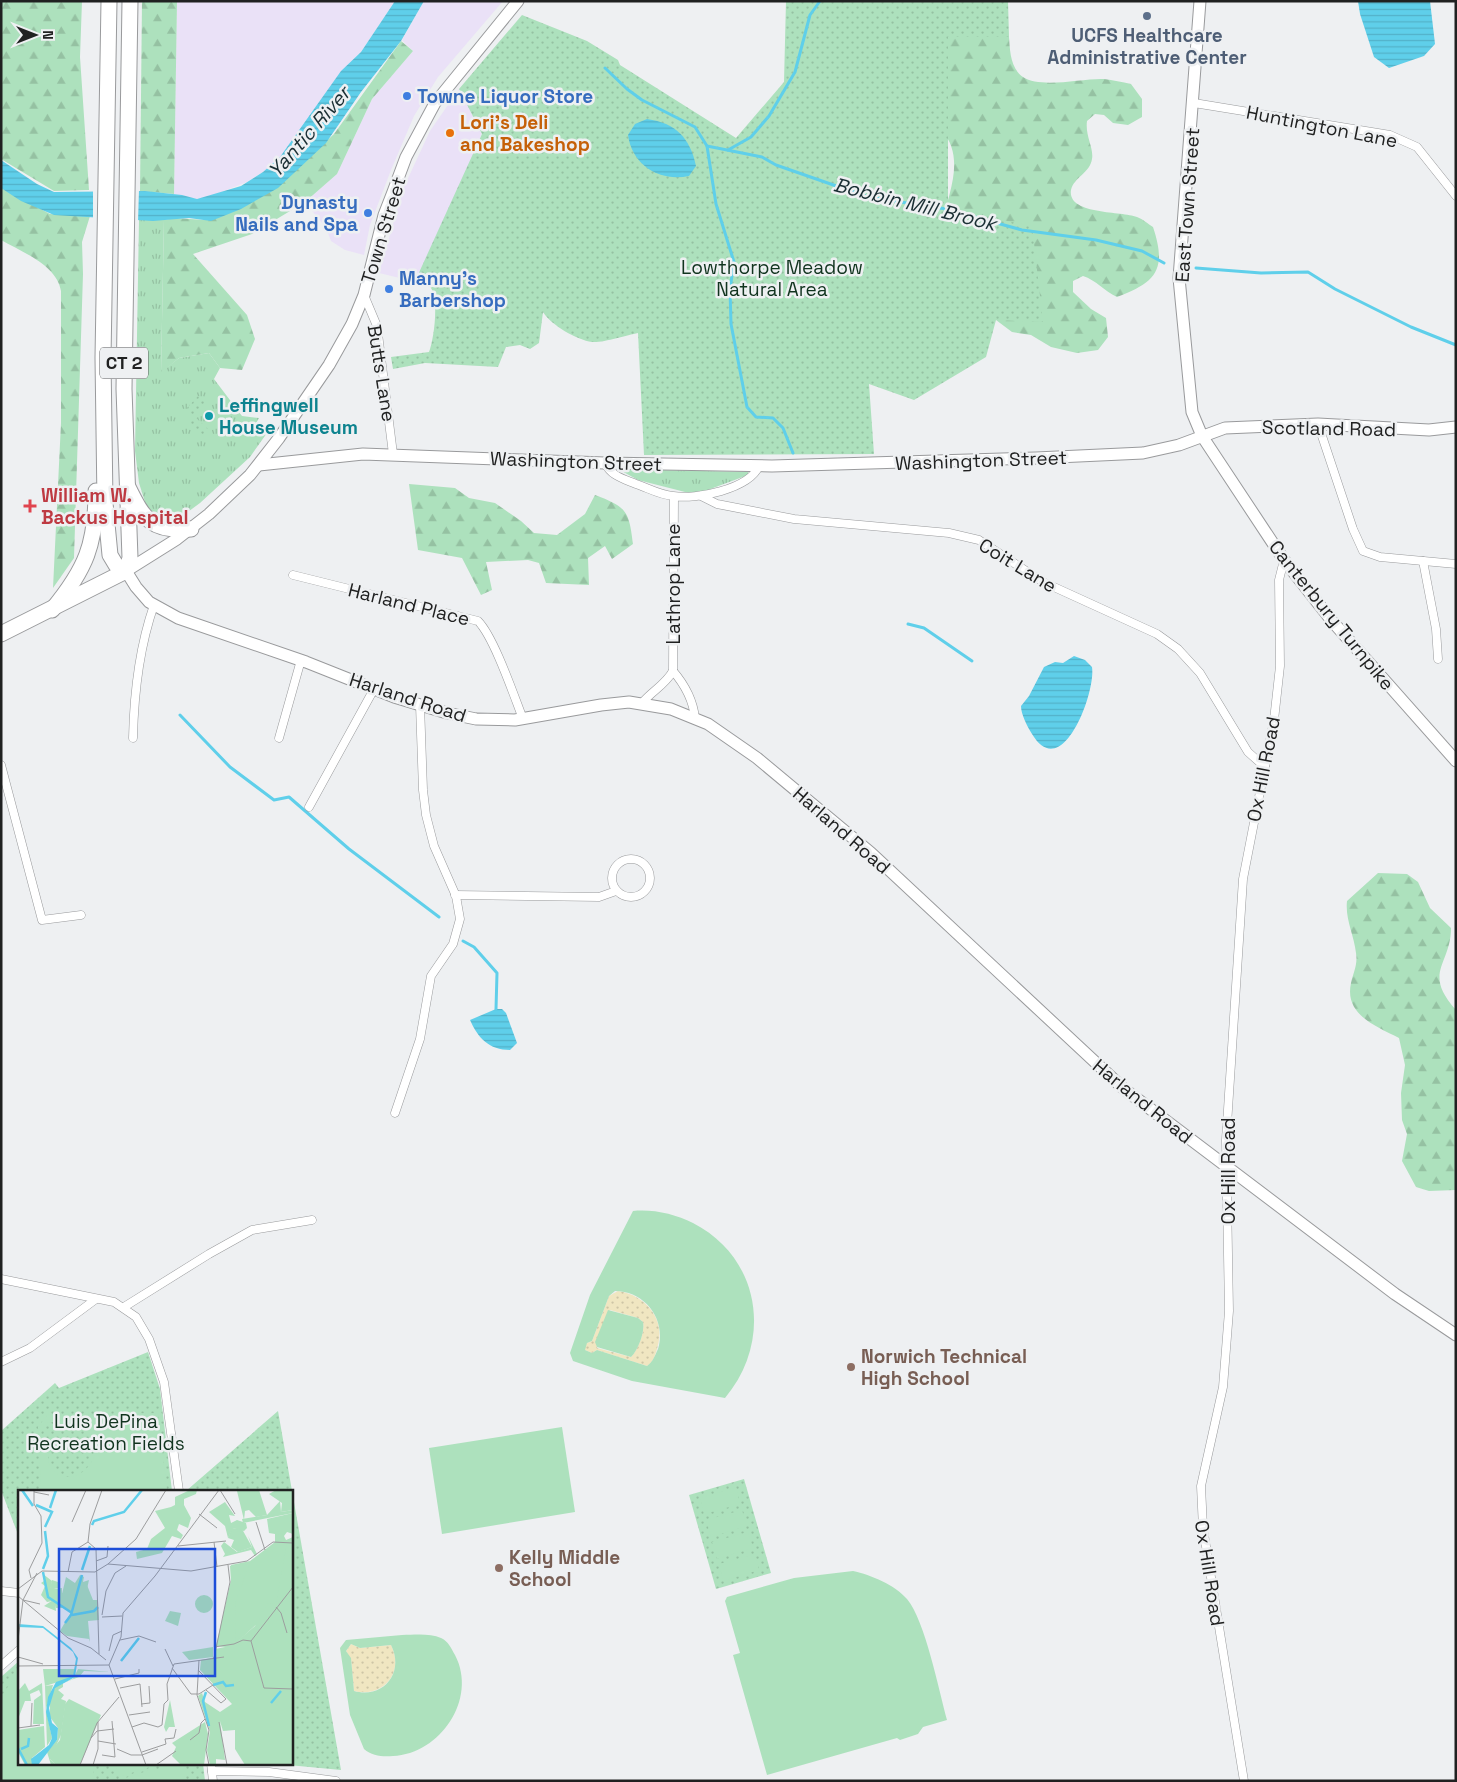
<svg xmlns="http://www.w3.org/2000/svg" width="1457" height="1782" viewBox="0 0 1457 1782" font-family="'Space Grotesk',sans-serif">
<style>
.commercial{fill:#eae1f7}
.grass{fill:url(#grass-tufts)}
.forest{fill:url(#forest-firs)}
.sand{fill:url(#sand-dots);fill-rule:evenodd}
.park{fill:url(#park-dots)}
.pitch{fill:#ade1bd;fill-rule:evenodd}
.water{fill:url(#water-rules)}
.pier{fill:#eef0f2}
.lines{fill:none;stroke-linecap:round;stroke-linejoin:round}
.stream{stroke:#5fcfea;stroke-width:3}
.street-casing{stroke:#999a9c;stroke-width:9}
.secondary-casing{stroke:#999a9c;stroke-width:13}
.highway-casing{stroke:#999a9c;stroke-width:17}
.street{stroke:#fff;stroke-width:8}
.secondary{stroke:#fff;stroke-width:11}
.highway{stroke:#fff;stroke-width:15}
.service-dot{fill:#5c6f8a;stroke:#eef0f2;stroke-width:2}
.shop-dot{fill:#3f7fe0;stroke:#eef0f2;stroke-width:2}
.food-dot{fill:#e8710a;stroke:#eef0f2;stroke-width:2}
.culture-dot{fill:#0f9aa8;stroke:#eef0f2;stroke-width:2}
.health-dot{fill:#e0444e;stroke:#eef0f2;stroke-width:2}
.education-dot{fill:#8d6e63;stroke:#eef0f2;stroke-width:2}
.labels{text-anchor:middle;stroke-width:5;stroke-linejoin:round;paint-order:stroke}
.shield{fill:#eef0f2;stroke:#5e5f60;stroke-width:1}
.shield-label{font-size:18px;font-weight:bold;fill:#202121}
.service-label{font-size:19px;font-weight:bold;fill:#4e5e75;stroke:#eef0f2}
.shop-label{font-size:19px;font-weight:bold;fill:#366cbe;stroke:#eef0f2;text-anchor:start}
.food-label{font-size:19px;font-weight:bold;fill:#c56008;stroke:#eef0f2;text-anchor:start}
.street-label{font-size:19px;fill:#202121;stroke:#eef0f2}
.park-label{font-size:19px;fill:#11341f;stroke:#eef0f2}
.culture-label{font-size:19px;font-weight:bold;fill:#0d838f;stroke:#eef0f2;text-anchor:start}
.health-label{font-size:19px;font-weight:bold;fill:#be3a42;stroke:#eef0f2;text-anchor:start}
.education-label{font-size:19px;font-weight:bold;fill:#785e54;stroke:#eef0f2;text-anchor:start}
.water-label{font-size:20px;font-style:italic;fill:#1a2e33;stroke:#eef0f2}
.inset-river{fill:none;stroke:#5fcfea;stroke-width:2.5}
.inset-road{fill:none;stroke:#9c9d9e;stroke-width:1}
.view{fill:#1d4ed8;fill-opacity:0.15;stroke:#1d4ed8;stroke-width:2.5}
.inset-edge{fill:none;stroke:#202121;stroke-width:2.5}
</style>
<defs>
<pattern id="grass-tufts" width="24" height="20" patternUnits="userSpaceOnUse" patternTransform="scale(1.25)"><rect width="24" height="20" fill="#ade1bd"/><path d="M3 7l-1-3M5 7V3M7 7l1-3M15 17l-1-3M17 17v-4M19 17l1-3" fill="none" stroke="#95c1a2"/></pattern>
<pattern id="forest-firs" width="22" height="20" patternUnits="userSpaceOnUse" patternTransform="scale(1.25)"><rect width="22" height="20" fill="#ade1bd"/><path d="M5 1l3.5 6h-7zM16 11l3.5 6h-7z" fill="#95c1a2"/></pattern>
<pattern id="sand-dots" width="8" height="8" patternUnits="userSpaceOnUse" patternTransform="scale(1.25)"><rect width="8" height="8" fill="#f0e6c1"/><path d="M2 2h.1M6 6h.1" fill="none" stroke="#cec5a6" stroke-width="1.8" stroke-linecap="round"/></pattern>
<pattern id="park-dots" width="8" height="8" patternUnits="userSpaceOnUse" patternTransform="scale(1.25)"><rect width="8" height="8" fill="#ade1bd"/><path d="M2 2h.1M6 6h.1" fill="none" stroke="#95c1a2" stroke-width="1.8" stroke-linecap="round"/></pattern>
<pattern id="water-rules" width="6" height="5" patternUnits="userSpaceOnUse" patternTransform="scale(1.25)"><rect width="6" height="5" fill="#5fcfea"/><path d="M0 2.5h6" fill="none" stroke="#52b1c8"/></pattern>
</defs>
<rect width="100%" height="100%" fill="#eef0f2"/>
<!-- commercial -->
<g class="commercial">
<path d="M177 1H395L361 52 343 70 321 102 274 165 247 182 211 196 197 199 174 194Z"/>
<path d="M424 1H503L438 77 414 116 391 170 370 225 364 255 345 250 331 241 326 228 305 202 337 174 372 99 413 51 402 40Z"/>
<path d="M459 89 482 134 472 158 416 282 379 273 403 189 430 131Z"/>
</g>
<!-- grass -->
<g class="grass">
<path d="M139 220H164L161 372 179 358 209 353 220 368 214 379 242 416 259 418 255 425 267 433 250 457 200 503 181 517 162 522 146 505 139 483 135 451Z"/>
<path d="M618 469 748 472V475L705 491 689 493 638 480Z"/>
</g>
<!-- forest -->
<g class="forest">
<path d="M1 1H82L80 57 89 190 54 191 1 159Z"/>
<path d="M142 1H177L174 194 140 191Z"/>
<path d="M948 37H1009C1010 50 1010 68 1023 77 1041 89 1083 78 1104 79 1113 80 1122 82 1131 84L1142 99V117L1128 125 1113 123 1104 115 1095 114 1087 121C1085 136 1094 148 1092 159 1090 173 1074 177 1071 190 1067 215 1121 211 1137 217 1143 219 1148 224 1153 227 1167 269 1157 282 1117 297 1104 291 1096 280 1083 276L1073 281V292L1091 309 1106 318 1108 337 1098 350 1077 353 1051 347 1031 335 1012 332 996 320 942 224C949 191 966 158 941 129Z"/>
<path d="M401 41 413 51 372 99 337 174 305 202 252 234 193 254 247 315 255 339 242 370 220 368 209 353 179 358 161 373 164 220 176 218 204 220 303 163 334 134Z"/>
<path d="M1 188 50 214 90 216 82 242 83 274 74 558 53 588 61 423V291C57 265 22 252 1 240Z"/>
<path d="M409 484 455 488 469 498 495 503 521 521 534 533 557 535 585 514 595 495C627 507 629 511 633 544L612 559 605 546 588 558 589 585 546 583 539 563 528 560 486 562 492 590 481 595 462 558 418 550Z"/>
<path d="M1378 873 1407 874 1418 882 1430 908 1451 928C1451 965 1422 972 1456 1010V1190L1429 1191 1416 1187 1402 1161 1407 1134 1402 1120 1401 1093 1405 1065 1399 1038C1376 1026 1344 1015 1351 983 1353 973 1358 965 1356 953 1354 935 1345 919 1347 901Z"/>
</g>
<!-- sand -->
<g class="sand">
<path d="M618 1291C646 1295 667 1320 657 1349 655 1356 653 1362 647 1366L597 1350 592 1353 585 1350V1344L592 1341 609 1296ZM610 1310 638 1318 643 1322C645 1332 638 1350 631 1357L597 1348Z"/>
<path d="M351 1644 360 1648 391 1645C405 1673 383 1698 354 1691L351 1659 346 1651Z"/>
</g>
<!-- park -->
<g class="park">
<path d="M786 1H1008L1009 37H948V209L953 219 958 221 988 214 1007 221 1032 226 1043 322 996 320 986 357 914 400 869 384 874 454 644 455 638 333C627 335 603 343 592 342 577 340 551 325 543 312L539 343 530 349 520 345 506 347 498 367 425 363 393 369 391 357 429 352C434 339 439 301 431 288 428 283 422 283 416 282L417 277 482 134 459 89 522 15 587 41 618 60 620 65 736 138 784 82Z"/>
<path d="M198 396 206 403 194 416 210 431 204 436 188 421 193 416 187 408Z"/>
<path d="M148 1352 160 1389 172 1491H19V1537L1 1490V1431L55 1383 59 1388Z"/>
<path d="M278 1411 341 1770 267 1763H291V1491H186Z"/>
<path d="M744 1479 771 1573 716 1589 689 1495Z"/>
<path d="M19 1661V1763H203L205 1781H1V1677Z"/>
</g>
<!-- pitch -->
<g class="pitch">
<path d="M633 1211C653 1209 675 1214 693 1223 761 1258 773 1341 725 1398L632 1381 573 1361 570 1353 590 1295ZM615 1291C645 1291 667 1320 658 1349 655 1355 653 1362 647 1366L597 1350 592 1353 585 1350 587 1343 592 1341 609 1296Z"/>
<path d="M608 1310 638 1318 643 1322C645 1332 638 1350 631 1357L597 1347 595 1342Z"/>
<path d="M158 1413 167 1491H41L38 1427 47 1415ZM53 1422 60 1427 84 1428 94 1436C104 1464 70 1491 52 1469 45 1460 51 1451 47 1442 46 1439 42 1437 41 1433L45 1423Z"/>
<path d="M562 1427 575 1512 442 1534 429 1448Z"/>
<path d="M736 1487 740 1504 704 1514 700 1498Z"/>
<path d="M742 1510 747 1526 711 1537 706 1520Z"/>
<path d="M748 1532 753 1548 717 1559 712 1542Z"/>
<path d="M755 1554 759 1570 723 1581 719 1564Z"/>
<path d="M853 1571C871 1575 895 1585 907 1599 925 1620 939 1691 947 1720L923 1727 918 1734 900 1740 897 1738 767 1775 733 1655 740 1653 725 1601 727 1597 794 1578Z"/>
<path d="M402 1635C414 1635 430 1633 441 1638 448 1641 451 1648 455 1655 478 1699 440 1754 393 1756 383 1757 372 1756 364 1749L350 1715 340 1648 346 1640ZM351 1644 360 1648 391 1645C405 1673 383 1699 354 1691L351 1658 346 1651Z"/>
<path d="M19 1668V1763H90L97 1781H2L1 1698Z"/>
<path d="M112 1763H151L150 1767 122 1776Z"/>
<path d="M163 1763H185L187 1772 182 1781H116L150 1770 159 1772 163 1768Z"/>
</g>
<!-- water -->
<g class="water">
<path d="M395 1H424L401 41 361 92 326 143 278 188 241 209 211 221 189 218 153 221 54 215 21 201 1 188V160L37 184 54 192 145 191 182 195 197 199 241 186 263 172 280 157 341 71 361 52Z"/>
<path d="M1358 1H1430L1435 44 1424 56 1389 68 1374 57 1360 14Z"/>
<path d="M647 119C676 123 690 138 696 166L689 176C659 182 632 165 628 135L635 124Z"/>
<path d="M1074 656 1085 660 1092 667C1096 692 1062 784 1032 734 1027 726 1021 714 1021 706L1029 696 1044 667 1055 662 1063 663Z"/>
<path d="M496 1009H502L506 1013 517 1043 510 1050C489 1050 478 1038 470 1020Z"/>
</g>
<!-- pier -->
<path class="pier" d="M93 188 139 189 138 223 93 219Z"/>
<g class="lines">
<!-- stream -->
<g class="stream">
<path d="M605 68 627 89 642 100 695 127 707 146 762 157 776 165 868 197 946 209 1022 230 1096 240 1142 251 1164 263"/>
<path d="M707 146 716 204 734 262 730 289 731 324 747 407 756 417 773 418 783 428 793 453"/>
<path d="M728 150 751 137 769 116 795 72 810 15 820 1"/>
<path d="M1196 268 1261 273 1308 272 1335 289 1411 327 1456 345"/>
<path d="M908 624 924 628 972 661"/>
<path d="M180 715 230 767 274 800 289 797 349 849 439 917"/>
<path d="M463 941 474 947 497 973 496 1009"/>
</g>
<defs>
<g id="street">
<path d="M1194 103 1390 135 1417 147 1456 196"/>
<path d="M364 295 377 326 393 454"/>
<path d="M1318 424 1353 529 1363 551 1380 557 1456 564"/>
<path d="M605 463C611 476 624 479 636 484 648 488 660 495 673 496 696 500 749 489 759 466"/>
<path d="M701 496 717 504 794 519 949 533 979 540 1043 582 1157 634 1178 649 1200 673 1248 752 1265 767"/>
<path d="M1423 561 1436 629 1438 659"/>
<path d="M293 575 478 621C494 637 514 696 523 719"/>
<path d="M673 671C685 685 693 699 695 718"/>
<path d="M642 703C652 691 665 685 673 671L674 497"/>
<path d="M133 738C134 693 139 648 154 605"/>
<path d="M279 738 301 660"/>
<path d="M1 765 42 920 81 915"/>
<path d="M309 807 374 689"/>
<circle cx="631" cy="878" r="19"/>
<path d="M455 895 599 897 616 891"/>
<path d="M395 1113 420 1039 431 976 453 944 460 919 456 896 434 846 426 815 423 790 420 705"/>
<path d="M1 1279 114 1302 136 1317 149 1339 164 1382 179 1491"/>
<path d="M124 1307 209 1254 252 1230 312 1220"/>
<path d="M1 1362 30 1348 96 1299"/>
<path d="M1 1591 19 1593"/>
<path d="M1 1666 19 1650"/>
<path d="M211 1763 213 1781"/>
<path d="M212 1771 269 1772 336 1781"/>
<path d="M1244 1781 1203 1528 1201 1486 1223 1387 1229 1311 1226 1140 1243 879 1274 720 1280 666 1279 580 1284 560"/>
</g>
<g id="secondary">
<path d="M518 1 435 103 406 157 393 192 384 215 364 295 352 324 329 365 279 438 250 475 209 514 177 539 126 571 136 587 149 602 178 618 306 662 394 697 447 713 476 719 515 720 601 705 629 702 671 709 708 724 757 758 871 853 1124 1089 1395 1294 1456 1335"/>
<path d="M1200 1 1179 278 1192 412 1202 436 1284 560 1332 621 1456 761"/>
<path d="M259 465 363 454 605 463 772 466 1036 458 1143 453 1179 445 1225 428 1318 424 1429 430 1456 427"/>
</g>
<g id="highway">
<path d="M109 1 103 358 105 503 110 555 116 565 126 571"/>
<path d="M128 487C144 520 152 532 191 529"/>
<path d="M126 571 130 558 124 389 130 1"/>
<path d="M52 610C86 569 96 544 96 491"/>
<path d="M1 634 126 571"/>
</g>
</defs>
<!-- street casing -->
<use href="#street" class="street-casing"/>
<!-- secondary casing -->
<use href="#secondary" class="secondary-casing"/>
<!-- highway casing -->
<use href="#highway" class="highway-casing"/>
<!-- street -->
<use href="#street" class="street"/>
<!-- secondary -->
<use href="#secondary" class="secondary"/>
<!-- highway -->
<use href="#highway" class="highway"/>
</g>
<!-- markers -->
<circle class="service-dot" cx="1147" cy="16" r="5"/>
<g class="shop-dot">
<circle cx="407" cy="96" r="5"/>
<circle cx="368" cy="213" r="5"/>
<circle cx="389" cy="289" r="5"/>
</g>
<circle class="food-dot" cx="450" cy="133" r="5"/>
<circle class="culture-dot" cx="209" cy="416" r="5"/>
<path class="health-dot" d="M27.5 498.5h5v5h5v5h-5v5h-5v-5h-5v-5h5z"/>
<g class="education-dot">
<circle cx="851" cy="1367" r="5"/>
<circle cx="499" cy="1568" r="5"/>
</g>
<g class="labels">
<!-- shield labels -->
<rect class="shield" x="100" y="347.5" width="48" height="31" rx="4"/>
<g class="shield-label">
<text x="124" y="369">CT 2</text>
</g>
<!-- service labels -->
<g class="service-label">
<text x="1147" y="42">UCFS Healthcare<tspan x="1147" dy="22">Administrative Center</tspan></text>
</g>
<!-- shop labels -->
<g class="shop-label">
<text x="417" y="103">Towne Liquor Store</text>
<text x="358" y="209" text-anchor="end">Dynasty<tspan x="358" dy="22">Nails and Spa</tspan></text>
<text x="399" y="285">Manny's<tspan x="399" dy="22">Barbershop</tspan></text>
</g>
<!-- food labels -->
<g class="food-label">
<text x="460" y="129">Lori's Deli<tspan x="460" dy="22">and Bakeshop</tspan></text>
</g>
<!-- street labels -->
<g class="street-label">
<text transform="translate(1322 126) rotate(11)" y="7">Huntington Lane</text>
<text transform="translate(1187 205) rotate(-86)" y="7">East Town Street</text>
<text transform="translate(383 230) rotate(-73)" y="7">Town Street</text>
<text transform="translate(382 373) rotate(81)" y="7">Butts Lane</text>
<text transform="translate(1329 428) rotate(1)" y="7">Scotland Road</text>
<text transform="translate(981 460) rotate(-2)" y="7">Washington Street</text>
<text transform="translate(576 461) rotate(2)" y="7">Washington Street</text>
<text transform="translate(1018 565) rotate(31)" y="7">Coit Lane</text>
<text transform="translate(673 584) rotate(-90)" y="7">Lathrop Lane</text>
<text transform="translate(409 604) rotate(14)" y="7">Harland Place</text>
<text transform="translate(1332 615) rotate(51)" y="7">Canterbury Turnpike</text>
<text transform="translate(408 697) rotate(18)" y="7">Harland Road</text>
<text transform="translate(1263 769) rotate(-79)" y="7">Ox Hill Road</text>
<text transform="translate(842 830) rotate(41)" y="7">Harland Road</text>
<text transform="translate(1143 1101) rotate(39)" y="7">Harland Road</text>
<text transform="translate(1228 1171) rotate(-90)" y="7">Ox Hill Road</text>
<text transform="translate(1210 1573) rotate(81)" y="7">Ox Hill Road</text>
</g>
<!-- park labels -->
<g class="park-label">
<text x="772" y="274">Lowthorpe Meadow<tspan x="772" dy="22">Natural Area</tspan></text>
<text x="106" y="1428">Luis DePina<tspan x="106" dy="22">Recreation Fields</tspan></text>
</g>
<!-- culture labels -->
<g class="culture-label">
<text x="219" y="412">Leffingwell<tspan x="219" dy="22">House Museum</tspan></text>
</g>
<!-- health labels -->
<g class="health-label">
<text x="41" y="502">William W.<tspan x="41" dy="22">Backus Hospital</tspan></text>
</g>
<!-- education labels -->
<g class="education-label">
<text x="861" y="1363">Norwich Technical<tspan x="861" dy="22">High School</tspan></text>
<text x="509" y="1564">Kelly Middle<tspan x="509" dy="22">School</tspan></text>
</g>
<!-- water labels -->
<g class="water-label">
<text transform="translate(309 132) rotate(-49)" y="7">Yantic River</text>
<text transform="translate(915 204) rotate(14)" y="7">Bobbin Mill Brook</text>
</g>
</g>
<!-- overview -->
<g transform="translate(18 1490)">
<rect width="275" height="275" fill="#eef0f2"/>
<path d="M262 11 263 22 275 20V23L225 33 224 29 249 25ZM214 38 224 39 234 57 220 62 213 57 216 50 210 48Z" fill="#ade1bd"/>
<path d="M172 0H179L178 4 166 9V15L173 28 170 38 161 34 159 40 165 45 163 49 154 46 144 63 119 69 118 62 129 59 133 49 147 38 137 21 153 17 157 15V7ZM241 0 249 25 238 27 231 20 227 21 226 30 219 1ZM258 0H275V20L263 22 264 13 251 4ZM207 12 217 26 211 25 213 33 219 30 228 33 229 38 226 41 215 38 210 48 207 36 191 22ZM275 23V44L269 42 266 46 268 50 275 47V116L251 123 217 154 213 75 232 71 257 52V44L251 43 249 29ZM230 46 239 64 237 66 233 60 205 67 207 64 203 56 206 52 219 62 234 57ZM25 84 34 91 31 107 35 111 29 112 23 105 27 96 23 93 26 91ZM62 85 66 87 65 92 71 90 69 99 60 104H44L48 87 57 93ZM25 179H57V182L53 188 27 196ZM60 179 92 182 66 181 61 187 45 193V197L40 200 46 205 43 209 48 211 43 245 32 269 38 275H33L29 262 39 250 40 238 32 227V210L37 197 41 194 55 189ZM7 193 11 201 24 193 26 234H15L16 210 23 205 21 200 12 204 13 211H7L0 229V201ZM187 232 190 244 186 275 162 274 154 266 158 257 154 253Z" fill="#ade1bd"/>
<path d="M34 90 40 92V98L36 99 38 121 26 116 35 110 30 107ZM51 209 83 225 62 275H38L32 269V262L42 250 47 214Z" fill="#ade1bd"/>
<path d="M269 53H275V275H227L217 259V240L205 241 202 231 207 270 198 269V275H192L189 260 192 241 180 206 184 203 187 212 202 222 214 214 182 180 183 170 197 167V159L207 157 198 156 213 90 212 76 232 72 218 111 217 153 237 136 249 114 258 113ZM69 95 75 110H80L81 130 70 131 72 152 71 149 49 146 42 141 53 122 48 118H38L36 113V99L44 98V103H59L60 96ZM195 157V167L171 170 164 162ZM35 195 28 219 34 248 29 256 27 196ZM152 210 157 237H151L148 242 146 237ZM26 236 27 257 14 268V275H7L0 262V240Z" fill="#ade1bd"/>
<path d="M177 114a9 9 0 1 1 18 0a9 9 0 1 1-18 0ZM152 121 163 123 160 136 147 131ZM211 130 216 137 212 151 207 154 202 146 206 133ZM197 171 199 185H188L184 174Z" fill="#ade1bd"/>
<path d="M0 134 25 136 53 158 60 168 57 187 37 198 31 218 34 233 40 238 39 250 20 275H14L13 269 31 255 34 248 28 222 30 207 38 192 55 186 58 169 55 162 25 138 0 137Z" fill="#5fcfea"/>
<path class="inset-river" d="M4 0 15 16M18 15 34 22 27 37M32 18 38 0M74 35 76 31 106 22 124 0M25 79 30 66 27 41M64 80 72 56M25 82 30 107 54 123M54 125 76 121 80 117M47 133 53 125 64 85M103 171 121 148M195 195 205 192 208 196 216 195M188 202 185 211 191 236M253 213 263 201M0 258 9 275M3 259 10 256 11 248"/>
<path class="inset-road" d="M202 0 217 24M16 2 31 5M181 24 199 38M54 32 68 0M238 32 247 60M196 52 199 77M160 56 208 51M78 71 89 67 90 56M90 74 173 81 229 71 255 52 275 53M50 82 54 62 70 52M19 83 5 110 22 114M13 88 11 80 24 53 23 26 16 14V0M275 97 233 151 246 198 275 199M0 99 24 81 77 82 90 74 118 49 148 0M0 106 50 148 73 158 88 170M258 117 263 123 269 143M84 125 88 101 97 83 108 76M84 127 104 126M0 150 5 110M102 150 121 146 138 152M196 157 216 154 225 150 233 151M147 159 155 176M91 161 95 145 104 141M81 164 78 59 70 52 72 34 84 0M0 167 25 174M196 168 212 92 210 75M181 170 179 205 191 240 188 260 191 275M91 175 103 147 105 123 137 86 201 0M91 175 128 275M0 176 91 175M154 178 173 204H181L195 195M180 180 208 209 203 213 188 200M97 189 121 183V179M122 194 124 217M102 198 122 194M123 214 132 213 131 196M111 225 132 222M201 232 209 275M13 236 14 213M114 237 126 233 140 237 144 235 146 214 150 210 149 194 156 174 206 167M0 238 22 235M73 248 79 241 96 239M172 250 181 243 183 233 187 229M80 251 98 254M99 259 113 265H124M124 262 148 254 147 249 156 248 158 239M84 265 97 267 94 231M124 265 140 259M62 275 79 233 101 207M75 275 80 259V232M138 275 158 261"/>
<path class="view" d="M41 59H197V186H41Z"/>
<rect width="275" height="275" class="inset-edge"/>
</g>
<!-- border -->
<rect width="1457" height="1782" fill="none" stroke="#202121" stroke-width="5"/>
<!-- north arrow -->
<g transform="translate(35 35) rotate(90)" stroke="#eef0f2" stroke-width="4" paint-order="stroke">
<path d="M0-4L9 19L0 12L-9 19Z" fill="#202121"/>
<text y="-8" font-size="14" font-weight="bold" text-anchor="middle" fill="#202121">N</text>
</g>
</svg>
